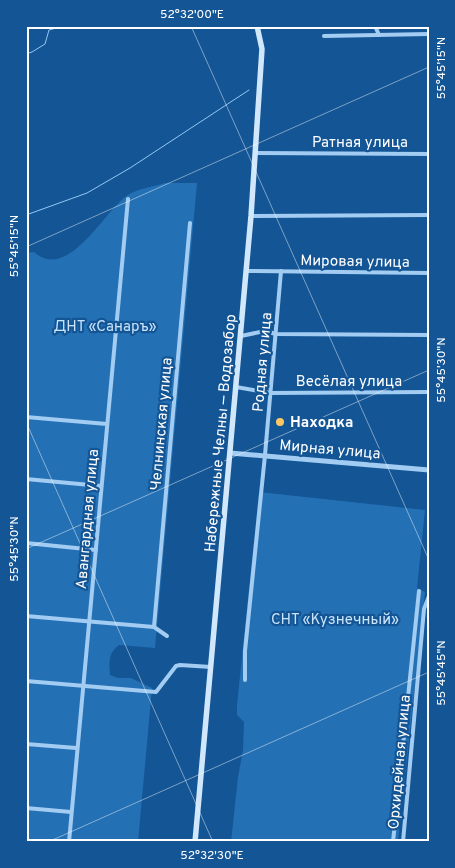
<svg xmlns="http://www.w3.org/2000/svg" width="455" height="868" viewBox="0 0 455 868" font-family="Overpass,sans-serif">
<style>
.green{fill:#2470b4}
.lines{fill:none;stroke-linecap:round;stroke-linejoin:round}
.stream{stroke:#94c8f6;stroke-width:1}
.minor{stroke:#a2ccf2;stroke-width:4}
.tertiary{stroke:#a2ccf2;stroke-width:5}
.secondary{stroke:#d1e7fc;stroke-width:5.5}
.ticks{fill:none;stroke:#fff;stroke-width:1;stroke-opacity:0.45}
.poi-dot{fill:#ffc763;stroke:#135595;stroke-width:2}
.labels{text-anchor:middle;stroke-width:4.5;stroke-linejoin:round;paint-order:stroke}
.street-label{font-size:15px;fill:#fff;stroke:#135595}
.park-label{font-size:15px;fill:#c9e5fd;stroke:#135595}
.poi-label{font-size:15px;font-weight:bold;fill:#fff;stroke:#135595;text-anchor:start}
.neatline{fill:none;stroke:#fff;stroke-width:2}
.ticks-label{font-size:12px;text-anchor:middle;fill:#fff}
</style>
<rect width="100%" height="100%" fill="#135595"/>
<!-- green -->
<g class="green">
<path d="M165 183H197L155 648 119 645C108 653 109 663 110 675L118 678H131L152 688 138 842H26V253L34 252C67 282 103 214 125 197 135 189 153 187 165 183Z"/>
<path d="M259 492 425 510 417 588 425 592 398 842H231L238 777 243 750 244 722 237 715V705Z"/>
</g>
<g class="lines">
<!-- stream -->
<g class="stream">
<path d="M26 54 32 52 45 44 49 30 64 26"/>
<path d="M26 215 87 193 130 168 249 90"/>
</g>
<!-- minor -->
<g class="minor">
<path d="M375 26 379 35"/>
<path d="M324 36 429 34"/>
<path d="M255 153 429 154"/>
<path d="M251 216 429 215"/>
<path d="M247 271 429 273"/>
<path d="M241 336 265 331 276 334 429 335"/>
<path d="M236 387 270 393 429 392"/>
<path d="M26 417 107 424"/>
<path d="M26 479 101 486"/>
<path d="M26 543 96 550"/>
<path d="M26 616 154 627 167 636"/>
<path d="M154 627 190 223"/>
<path d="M245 680V651L265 455 281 271"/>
<path d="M26 681 156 692 176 666 180 665 211 667"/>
<path d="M26 744 76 748"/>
<path d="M26 808 71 812"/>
<path d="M69 842 128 199"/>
<path d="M393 842 419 591"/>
<path d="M403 842 424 609 429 596"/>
</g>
<!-- tertiary -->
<path class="tertiary" d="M230 453 429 470"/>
<!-- secondary -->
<path class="secondary" d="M195 842 251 216 262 49 257 26"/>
</g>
<!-- ticks -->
<path class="ticks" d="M191 26 429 560M26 247 429 67M26 422 213 842M26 549 429 370M48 842 429 672"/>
<!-- markers -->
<circle class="poi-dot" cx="280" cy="422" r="5"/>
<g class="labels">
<!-- street labels -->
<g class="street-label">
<text x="360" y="147">Ратная улица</text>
<text transform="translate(355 261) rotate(1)" y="5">Мировая улица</text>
<text transform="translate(262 362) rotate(-85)" y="5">Родная улица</text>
<text x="349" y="386">Весёлая улица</text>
<text transform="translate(161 424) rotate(-85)" y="5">Челнинская улица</text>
<text transform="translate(220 433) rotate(-85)" y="5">Набережные Челны — Водозабор</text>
<text transform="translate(330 449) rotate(5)" y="5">Мирная улица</text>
<text transform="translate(87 519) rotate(-85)" y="5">Авангардная улица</text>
<text transform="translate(399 762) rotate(-85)" y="5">Орхидейная улица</text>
</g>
<!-- park labels -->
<g class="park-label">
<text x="105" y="331">ДНТ «Санаръ»</text>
<text x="335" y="624">СНТ «Кузнечный»</text>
</g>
<!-- poi labels -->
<g class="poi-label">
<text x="290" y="427">Находка</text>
</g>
</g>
<!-- border -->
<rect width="455" height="868" fill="none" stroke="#135595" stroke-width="55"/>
<rect x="28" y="28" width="400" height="812" class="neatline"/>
<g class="ticks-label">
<text x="192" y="18">52°32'00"E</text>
<text transform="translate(441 68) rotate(-90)" y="4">55°45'15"N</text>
<text transform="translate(14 246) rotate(-90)" y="4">55°45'15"N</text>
<text transform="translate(441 370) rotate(-90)" y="4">55°45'30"N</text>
<text transform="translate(14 549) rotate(-90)" y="4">55°45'30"N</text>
<text transform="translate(441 673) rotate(-90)" y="4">55°45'45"N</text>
<text x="212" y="859">52°32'30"E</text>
</g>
</svg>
